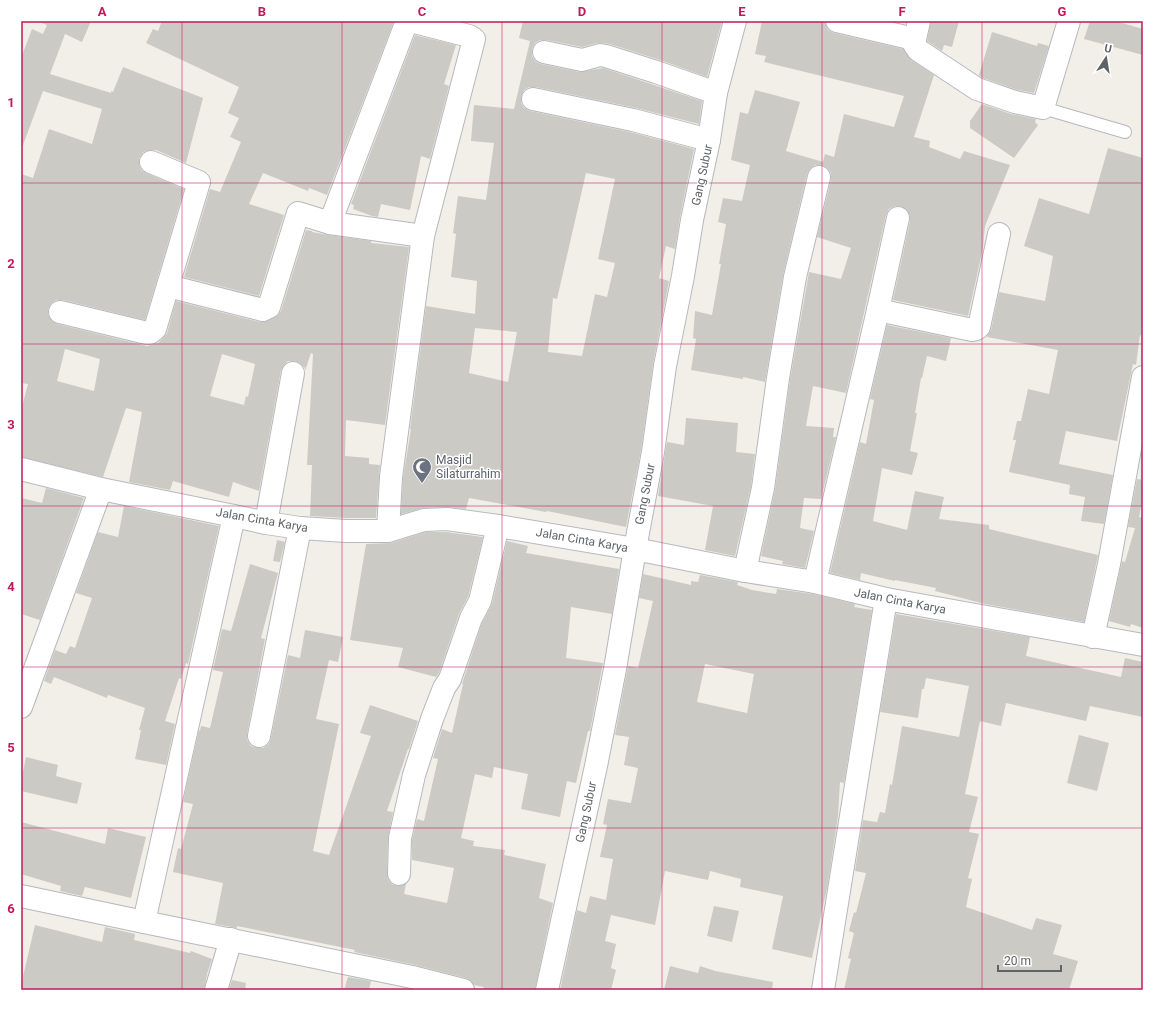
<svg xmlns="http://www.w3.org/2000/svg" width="1164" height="1011" viewBox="0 0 1164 1011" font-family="Roboto,sans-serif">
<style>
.building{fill:#cccac5;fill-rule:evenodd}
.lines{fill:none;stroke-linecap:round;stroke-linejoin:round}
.lane-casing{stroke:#b5b8bc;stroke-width:14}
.street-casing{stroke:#b5b8bc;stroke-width:24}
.secondary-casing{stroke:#b6babf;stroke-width:24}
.lane{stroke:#fff;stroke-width:12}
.street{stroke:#fff;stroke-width:22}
.secondary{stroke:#fff;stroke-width:22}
.grid{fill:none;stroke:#c2185b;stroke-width:1;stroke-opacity:0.55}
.labels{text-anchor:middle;stroke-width:3;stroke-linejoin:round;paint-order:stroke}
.street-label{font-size:12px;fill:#5f6368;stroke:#fff}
.worship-label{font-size:12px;fill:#5b616d;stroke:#fff;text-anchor:start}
.neatline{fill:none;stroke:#c2185b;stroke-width:1.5}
.grid-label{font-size:13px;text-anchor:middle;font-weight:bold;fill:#c2185b}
</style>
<rect width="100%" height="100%" fill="#f1efe8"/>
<!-- building -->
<g class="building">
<path d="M37 21H91L82 42 65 34 50 74 111 93V91L113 92 123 67 203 98 186 163 156 150H150L143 152 139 158V164L141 170 146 173 184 189 145 320 63 300H56L51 304 48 309V315L52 321 57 324 147 346 158 343 163 338 167 333 176 301 260 322 268 321 278 315 281 311 306 230 312 231V232L328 235 371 241V243L409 247 385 425 346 420 345 456 369 458V464L380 465 376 518H346L310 516 312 465H307L313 354 311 353 305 371V368L301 364 295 361H288L284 365 281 370 259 491 233 482 229 497 173 481 170 490 129 482 142 412 126 408 103 477 21 457V410L28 384 21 383V174L33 178 49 129 92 144 102 109 43 91 23 145H21V58L32 29 43 34 47 25ZM65 349 100 359 94 391 57 381ZM222 354 255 364 248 397 246 396 244 405 210 396Z"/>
<path d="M162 21H394L327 195 309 188 308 191 263 173 249 204 284 215 259 296 184 277 210 189 220 192 241 142 230 137 239 118 228 113 239 87 146 43 153 29 158 31Z"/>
<path d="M523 21H722L707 77 660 60 610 44 602 43H597L582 47 547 40H540L535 43 532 49V56L536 62 541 64 580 72 603 68 702 101 699 124 636 108 536 87H529L524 90 521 97V103L524 108 530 111 630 132 694 149 680 217 675 249 666 246 659 278 669 281 653 364 641 450 626 527 547 511 546 512 469 498 466 509 447 507 423 508 401 514 403 478 411 429H410L426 306 475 314 477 281 451 277 456 234 453 233 458 196 486 200 494 143 471 141 474 105 514 109 530 41 519 38ZM586 173 615 179 598 259 615 263 607 297 595 294 582 356 548 352 553 298 557 299ZM475 328 517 332 508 382 469 373Z"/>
<path d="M762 21H818L825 23 828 30 834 33 903 49 911 60 934 75 914 137 930 141 929 147 960 159 964 151 1010 165 985 226 983 248 968 316 893 300 910 221V215L906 209 900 206H895L889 209 886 215 846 393 813 386 806 426 834 428 833 437H836L821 499 804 498 800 528 814 531 805 568 782 564 783 561 761 556 775 490 790 380 809 272 841 279 851 248 817 237 831 180V173L827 168 822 165H815L810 169 807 174 783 275 765 382 743 377V379L691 370 696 339 693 338 695 311 712 315 721 264H719L726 224 718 222 723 198 742 201 750 165 731 160 740 112 748 114 755 90 800 102 786 151 823 162 825 154 834 157 844 114 894 127 904 96 764 62 766 56 755 54Z"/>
<path d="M931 21H959L952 47 944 45 942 51 927 41Z"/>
<path d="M1090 21H1115L1143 29V55L1084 39Z"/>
<path d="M992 32 1037 46 1038 43 1049 46 1034 93 1018 90 983 78 979 75Z"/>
<path d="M415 35 456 45 444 84 449 86 430 159 421 156 410 210 381 204 378 217 372 216 353 209 354 205 351 204Z"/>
<path d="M982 104 1011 114 1036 119 1035 122 1038 125 1014 158 970 128V121Z"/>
<path d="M1108 148 1143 158V336L1140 335 1136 365 1133 364 1117 441 1066 431 1059 464 1113 475 1104 524 1081 521 1085 497 1069 494 1070 485 1009 472 1016 440H1013L1017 421H1021L1028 389 1049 394 1058 350 987 337 991 330 999 292 1045 301 1053 256 1024 246 1039 198 1089 214Z"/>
<path d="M887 325 951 338 946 361 927 356 922 378H921L915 413H917L910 451 918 453 912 475 882 468 873 521 907 530 915 491 944 497 939 519 989 525V529L1098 555 1084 622 985 604 935 591 936 588 895 580V581L861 573 860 580 830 573 860 442 866 444 874 400 870 399Z"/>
<path d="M686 418 738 423 736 452 755 454 751 486 735 556 705 550 713 506 658 496 667 442 684 445Z"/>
<path d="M1137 479 1143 480V496L1139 517 1143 518V628L1131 624 1130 627 1109 621 1122 561 1125 562 1135 528 1128 527Z"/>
<path d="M46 488 84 498 40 620 21 614V498L42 503Z"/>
<path d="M124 506 219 526 188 664 186 663 181 679 179 678 165 721 175 724 166 765 135 759 141 730H139L145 708 108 695 107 698 54 677 51 684 44 681 55 650 66 654 70 646 75 648 92 598 76 593 98 532 118 537Z"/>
<path d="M426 532H446L483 537 468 597 459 614 439 673 436 677 398 667 403 648 350 640 366 544 391 543Z"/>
<path d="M277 540 285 542 280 562 273 561Z"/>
<path d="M507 541 528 546 526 553 619 569 612 614 571 607 566 658 603 663 590 731H588L576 783 567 781 560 817 521 809 528 774 494 767 492 778 475 774 461 838 474 841 473 846 505 850 504 855 546 864 539 898 553 903 535 990H483L484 987 474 985 471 981 466 978 415 965 354 952 355 950 237 926V928L215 924 223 883 173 872 178 848 181 849 193 804 183 802 199 730 200 731 201 726 210 728 223 672 213 670 222 629 231 631 250 564 278 573 261 638 265 639 247 734V740L251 746 257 748H263L269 744 271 738 288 655 300 658 305 630 343 637 338 662 329 660 316 719 339 724 313 851 329 855 371 736 360 733 370 705 418 721 409 749H408L387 811 393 812 388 838 387 874 388 880 393 885 399 886 406 884 404 894 447 903 454 868 412 860V840L417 819 424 821 438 759 433 758 442 729 452 733 463 684H462L482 623 492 604Z"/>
<path d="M643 574 691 585V581L698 582 700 575 738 582 737 585 752 590 776 594 777 589 813 594 855 604 854 607 872 610 844 783 840 782 838 815V816L828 883 812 958 772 949 783 896 740 887 741 879 710 871 708 880 665 871 655 925 611 915 605 941 616 944 611 968 616 970 611 990H560L577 910 586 913 590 896 606 900 613 859 600 857 607 825 603 824 608 799 631 803 638 768 624 765 629 737 615 735 628 666 638 668 653 601 639 598ZM705 664 754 674 747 713 697 702Z"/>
<path d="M896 614 1030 637 1026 656 1121 677 1125 658 1143 662V717L1090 706 1086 721 1006 703 1001 726 980 721 965 794 978 797 969 832 979 834 968 878 972 879 966 907 1032 930 1036 918 1062 925 1053 954 1078 961 1069 990H844L851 959 848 958 854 933 849 931 854 912 856 913 866 873 855 871 863 820 877 822 880 812 885 813 890 784 892 785 902 726 959 737 969 686 926 678 924 689H922L918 718 880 712Z"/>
<path d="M1079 735 1109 743 1097 791 1067 783Z"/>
<path d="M26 757 58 765 56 776 82 783 77 804 21 791V781Z"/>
<path d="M21 822 105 844 108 828 146 837 131 898 85 887 82 896 60 891 61 886 21 874Z"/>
<path d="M714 906 739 911 732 942 707 936Z"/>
<path d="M35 925 102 942 105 927 135 934 134 940 190 953 191 951 212 959 207 974 204 990H21V985Z"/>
<path d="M670 966 698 973 700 966 715 971 773 982 772 990H664Z"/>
<path d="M348 977 371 981 369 990H344Z"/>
<path d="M232 980 246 983 245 990H229Z"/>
</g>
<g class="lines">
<defs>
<path id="lane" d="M1043 108 1125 132"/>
<g id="street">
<path d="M837 21 914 39"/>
<path d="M919 21 914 44 918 50 977 89 1015 102 1043 108 1069 21"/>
<path d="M544 52 582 60 600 55 606 56 656 72 716 93"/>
<path d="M533 99 633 120 709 140"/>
<path d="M330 223 407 21"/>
<path d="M168 286 263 310 269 307 298 213 330 223 423 236"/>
<path d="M878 310 972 330 976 329 979 327 999 234"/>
<path d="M60 312 147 333H150L155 329 199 182 151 162"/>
<path d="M266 523 293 373"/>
<path d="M388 531 391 477 423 236 474 39 469 36 411 21"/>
<path d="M745 571 763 488 778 378 795 277 819 177"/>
<path d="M815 582 878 310 898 218"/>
<path d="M1093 637 1109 564 1143 377"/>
<path d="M21 707 101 489"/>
<path d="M259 736 300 528"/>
<path d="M399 874 400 838 414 775 432 719 444 688 450 679 471 618 480 601 498 526"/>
<path d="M21 896 144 922 412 977 463 990"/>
<path d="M144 922 234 516"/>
<path d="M216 990 231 939"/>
<path d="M547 990 596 766 615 669 635 549 653 452 665 366 683 276 692 220 709 140 716 93 735 21"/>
<path d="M823 990 886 599"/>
</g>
<path id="secondary" d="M21 469 101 489 234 516 266 523 300 528 346 531H388L424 520 447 519 498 526 635 549 745 571 815 582 886 599 1143 645"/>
</defs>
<!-- lane casing -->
<use href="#lane" class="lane-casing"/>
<!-- street casing -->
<use href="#street" class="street-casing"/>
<!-- secondary casing -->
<use href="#secondary" class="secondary-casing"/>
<!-- lane -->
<use href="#lane" class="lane"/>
<!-- street -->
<use href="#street" class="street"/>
<!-- secondary -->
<use href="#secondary" class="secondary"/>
</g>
<!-- grid -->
<path class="grid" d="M182 21V990M342 21V990M502 21V990M662 21V990M822 21V990M982 21V990M21 183H1143M21 344H1143M21 506H1143M21 667H1143M21 828H1143"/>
<!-- icons -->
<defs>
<symbol id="mosque-pin" viewBox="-11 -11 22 30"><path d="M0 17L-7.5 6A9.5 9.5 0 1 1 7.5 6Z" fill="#6b7280" stroke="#fff"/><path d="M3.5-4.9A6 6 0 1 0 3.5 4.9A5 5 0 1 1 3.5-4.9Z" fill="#fff"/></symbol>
</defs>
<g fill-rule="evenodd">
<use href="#mosque-pin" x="411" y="456" width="22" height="30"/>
</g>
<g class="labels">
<!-- street labels -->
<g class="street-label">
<text transform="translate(702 175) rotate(-78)" y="4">Gang Subur</text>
<text transform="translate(645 494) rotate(-79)" y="4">Gang Subur</text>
<text transform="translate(262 520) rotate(10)" y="4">Jalan Cinta Karya</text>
<text transform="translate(582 540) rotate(10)" y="4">Jalan Cinta Karya</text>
<text transform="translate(900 601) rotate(11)" y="4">Jalan Cinta Karya</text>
<text transform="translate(586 812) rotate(-78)" y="4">Gang Subur</text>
</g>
<!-- worship labels -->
<g class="worship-label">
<text x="436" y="464">Masjid<tspan x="436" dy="14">Silaturrahim</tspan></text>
</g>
</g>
<!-- border -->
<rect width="1164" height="1011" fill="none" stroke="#ffffff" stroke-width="44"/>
<!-- north arrow -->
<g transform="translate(1106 58) rotate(12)" stroke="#ffffff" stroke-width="3" paint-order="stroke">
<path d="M0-3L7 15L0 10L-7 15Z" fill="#5f6368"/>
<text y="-6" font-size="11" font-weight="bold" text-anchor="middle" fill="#5f6368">U</text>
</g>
<!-- scale -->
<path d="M998 965v6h63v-6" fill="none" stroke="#5f6368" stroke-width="2"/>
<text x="1004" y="965" font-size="12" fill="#5f6368" stroke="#ffffff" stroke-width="3" paint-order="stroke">20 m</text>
<rect x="22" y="22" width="1120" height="967" class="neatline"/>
<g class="grid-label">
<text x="102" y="16">A</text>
<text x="262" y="16">B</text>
<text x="422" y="16">C</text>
<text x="582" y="16">D</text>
<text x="742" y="16">E</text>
<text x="902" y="16">F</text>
<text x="1062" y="16">G</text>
<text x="11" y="107">1</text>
<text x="11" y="268">2</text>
<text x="11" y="429">3</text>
<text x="11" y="591">4</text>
<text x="11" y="752">5</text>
<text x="11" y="913">6</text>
</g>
</svg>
